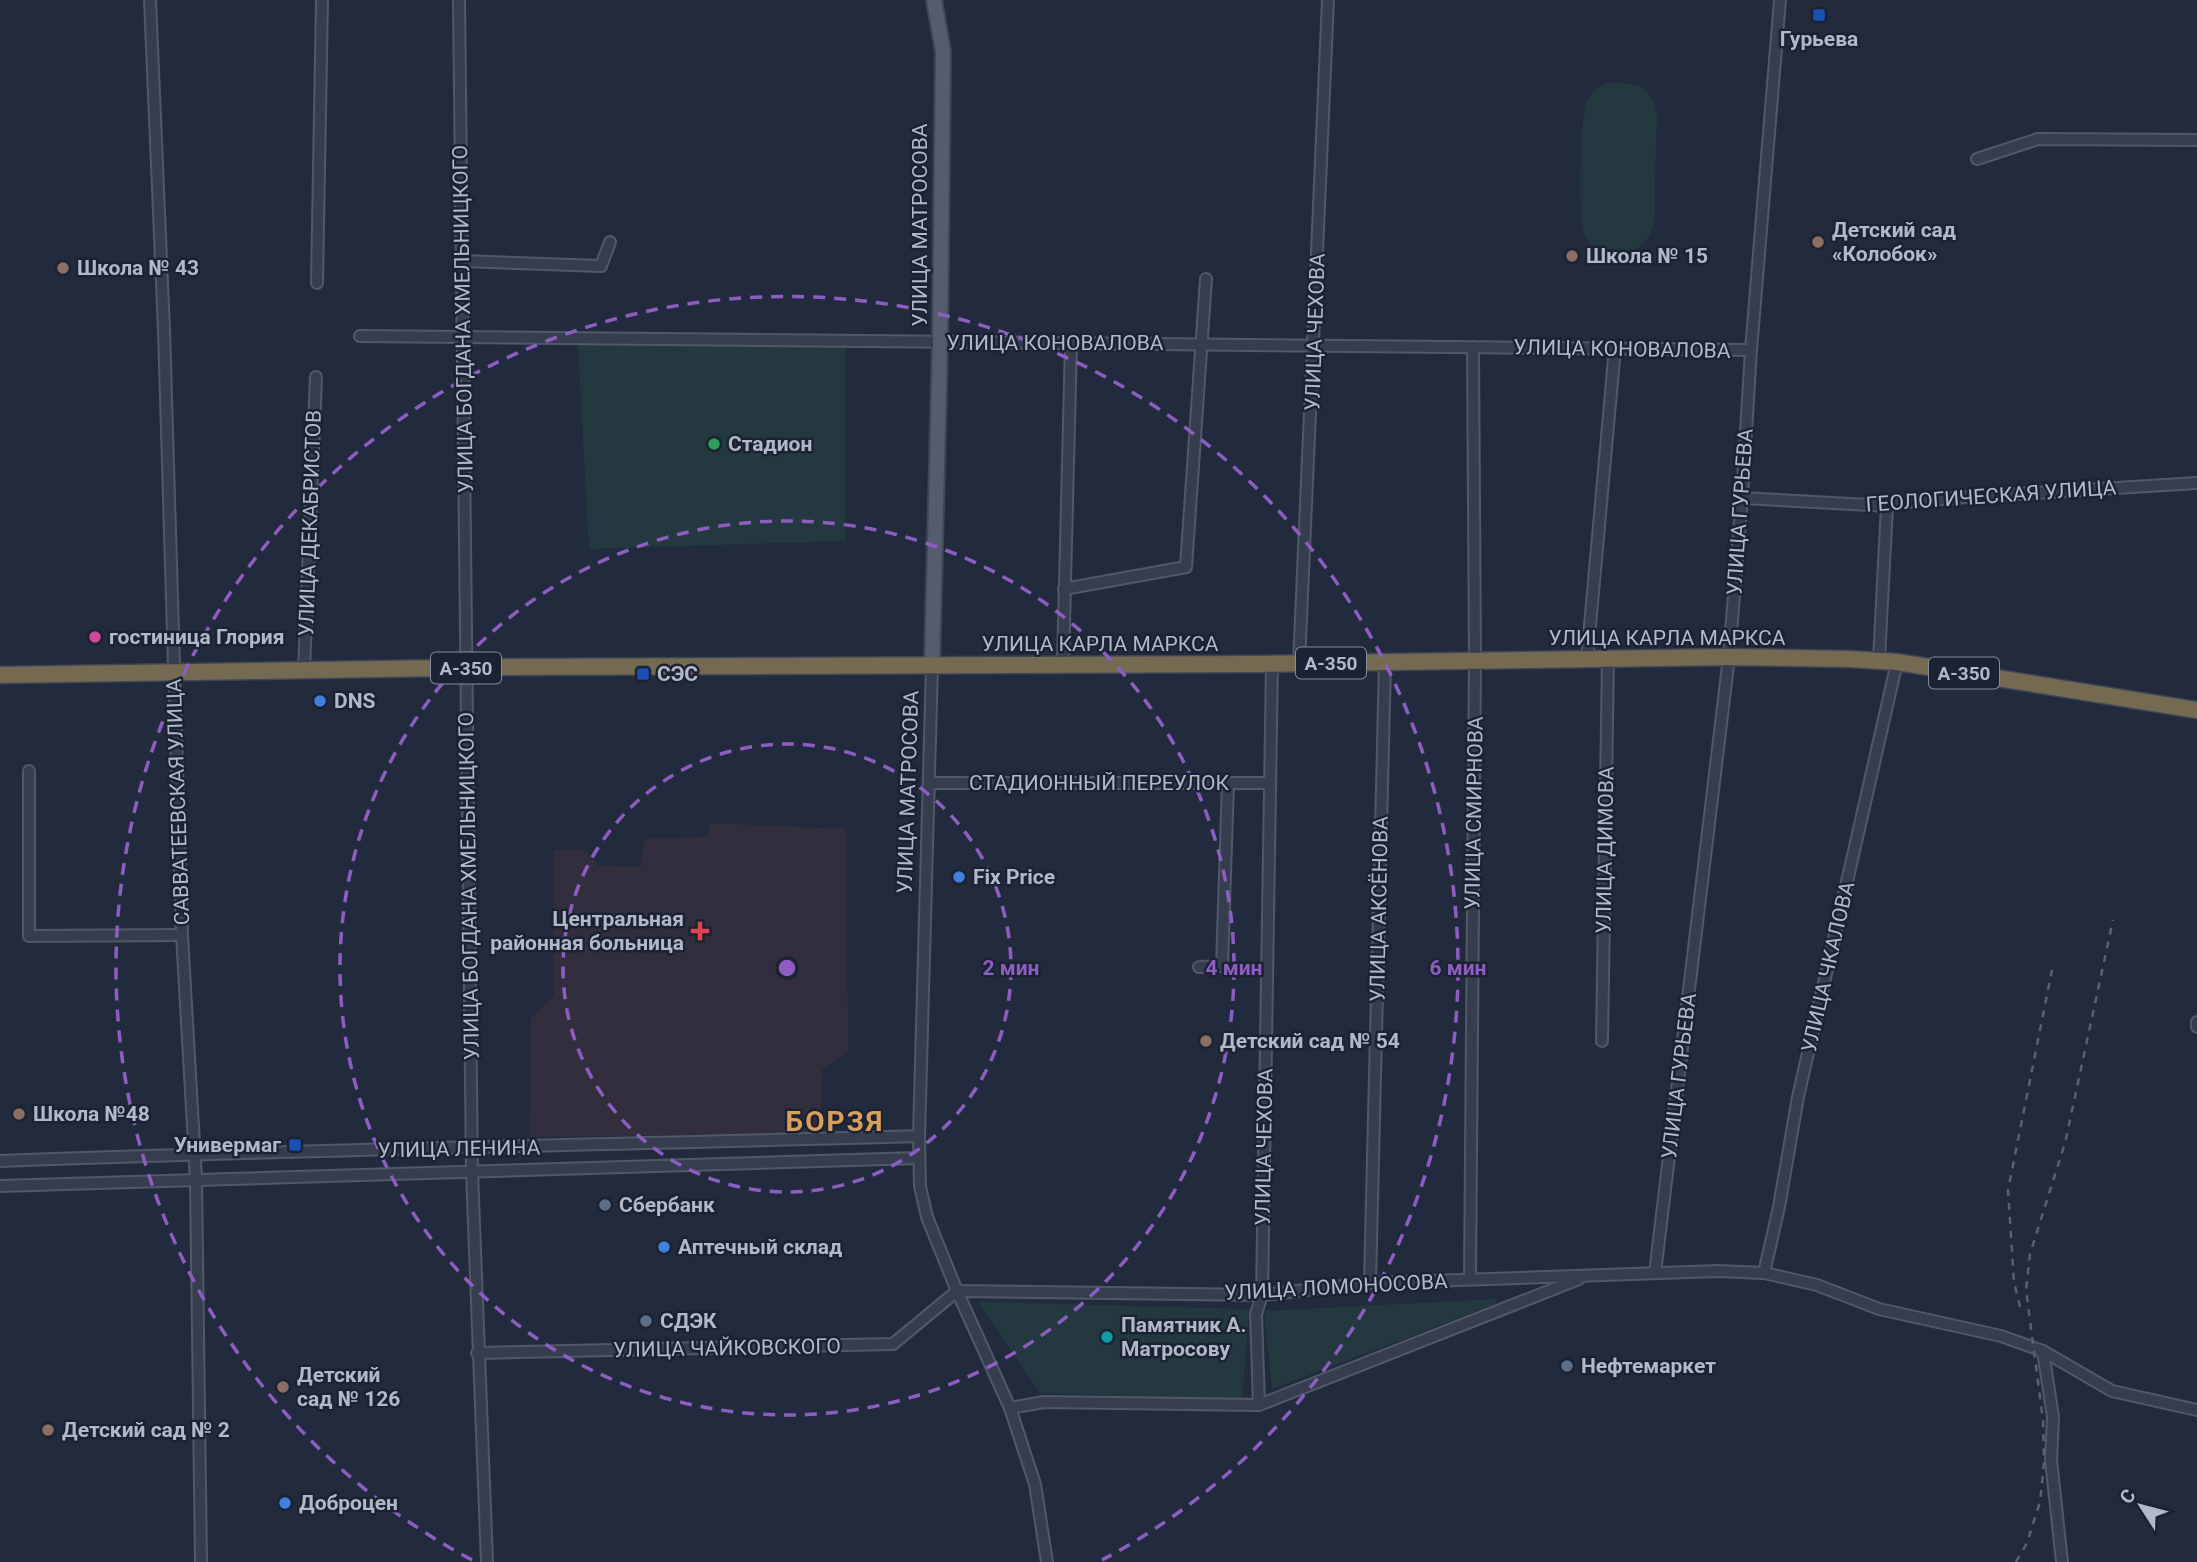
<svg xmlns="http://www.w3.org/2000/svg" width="2197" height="1562" viewBox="0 0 2197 1562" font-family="Roboto,sans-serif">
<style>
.medical{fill:#322e3e}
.green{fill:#24393f}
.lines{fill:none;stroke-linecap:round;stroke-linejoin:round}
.minor-casing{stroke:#515868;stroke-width:14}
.major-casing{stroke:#3f4756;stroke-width:18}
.highway-casing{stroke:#3e4555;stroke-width:19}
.minor{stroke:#363d4e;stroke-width:10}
.major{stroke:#545c6e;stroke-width:14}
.highway{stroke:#746a52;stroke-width:16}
.rail{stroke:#586175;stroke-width:2.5;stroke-dasharray:7 7;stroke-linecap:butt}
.ring{fill:none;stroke:#8e5dc2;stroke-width:3.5;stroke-dasharray:12 9}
.transit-dot{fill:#1a4fb4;stroke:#1b2332;stroke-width:2.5}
.education-dot{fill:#8d6e63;stroke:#1b2332;stroke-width:2.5}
.leisure-dot{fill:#2e9e5b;stroke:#1b2332;stroke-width:2.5}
.hotel-dot{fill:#d1479c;stroke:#1b2332;stroke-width:2.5}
.shop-dot{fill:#3f7fe0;stroke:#1b2332;stroke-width:2.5}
.health-dot{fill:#e0444e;stroke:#1b2332;stroke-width:2.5}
.service-dot{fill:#5c6f8a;stroke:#1b2332;stroke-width:2.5}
.culture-dot{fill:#0f9aa8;stroke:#1b2332;stroke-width:2.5}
.labels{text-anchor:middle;stroke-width:5;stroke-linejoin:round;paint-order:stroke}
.shield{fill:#1b2332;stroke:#858b9c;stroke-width:2}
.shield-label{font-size:19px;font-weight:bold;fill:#b2b8c9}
.poi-label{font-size:21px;font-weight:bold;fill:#b2b8c9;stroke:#1b2332;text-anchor:start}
.street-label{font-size:21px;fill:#b2b8c9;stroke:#1b2332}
.district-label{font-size:28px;font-weight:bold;letter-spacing:2px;fill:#da9e5b;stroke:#1b2332}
.centre{fill:#8e5dc2;stroke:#1b2332;stroke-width:3.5}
.ring-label{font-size:21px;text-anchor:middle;font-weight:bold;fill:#8e5dc2;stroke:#1b2332;stroke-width:5;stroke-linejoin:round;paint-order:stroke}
</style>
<rect width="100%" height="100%" fill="#222b3e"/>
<!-- medical -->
<path class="medical" d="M710 823 846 829 848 1051 822 1070 821 1133 530 1137 531 1018 554 995V850L585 849 598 866 641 867 644 839 708 837Z"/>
<!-- green -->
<g class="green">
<path d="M1606 83C1639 83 1650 82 1657 117 1656 142 1655 167 1655 192 1654 203 1656 215 1653 225 1645 259 1599 266 1585 235 1577 218 1581 128 1585 107 1590 94 1594 89 1606 83Z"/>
<path d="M578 344 845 346V541L589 549Z"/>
<path d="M1497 1299 1496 1304 1272 1389 1264 1311Z"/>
<path d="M978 1302 1249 1309 1242 1400 1040 1393Z"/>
</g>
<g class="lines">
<defs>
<g id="minor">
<path d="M150 0 164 330 182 935 196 1179 201 1562"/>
<path d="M459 0 472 1172 487 1562"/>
<path d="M1977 159 2038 139 2197 140"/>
<path d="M463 261 601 266 610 242"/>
<path d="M317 283 322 0"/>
<path d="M360 336 1751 350"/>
<path d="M1742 498 1887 506 1922 500 2197 483"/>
<path d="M1064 589 1186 567 1206 279"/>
<path d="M1587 659 1615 348"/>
<path d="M1879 660 1887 506"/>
<path d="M1063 664 1071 343"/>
<path d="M1299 664 1328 0"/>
<path d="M932 666 919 1136 920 1186 927 1217 957 1291 1010 1408 1035 1484 1047 1562"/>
<path d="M304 670 316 377"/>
<path d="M29 771V936L182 935"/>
<path d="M929 783H1269"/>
<path d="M1199 967 1222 966 1228 783"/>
<path d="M2197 1022V1027"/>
<path d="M1602 1041 1608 659"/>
<path d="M0 1161C306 1149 613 1145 919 1136"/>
<path d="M0 1186 918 1158"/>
<path d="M1655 1273 1729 657 1742 498 1751 350 1780 0"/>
<path d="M1764 1273 1779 1207 1798 1097 1897 662"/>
<path d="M1470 1279 1475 661 1473 347"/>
<path d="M1370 1283 1385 662"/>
<path d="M2043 1351 2053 1417 2051 1460 2062 1562"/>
<path d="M477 1353 893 1344 957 1291 1262 1295 1370 1283 1719 1271 1764 1273 1817 1285 1879 1309 2001 1336 2043 1351 2112 1391 2197 1410"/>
<path d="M1259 1405 1256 1314 1262 1295 1272 664"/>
<path d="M1010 1408 1044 1402 1259 1405 1579 1279"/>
</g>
<path id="major" d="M932 666 940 342 943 51 934 0"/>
<path id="highway" d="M0 675 504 667 1261 664 1729 657 1849 659 1897 662 2197 710"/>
</defs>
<!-- minor casing -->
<use href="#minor" class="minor-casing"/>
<!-- major casing -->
<use href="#major" class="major-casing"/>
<!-- highway casing -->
<use href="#highway" class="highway-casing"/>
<!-- minor -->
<use href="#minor" class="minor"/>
<!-- major -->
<use href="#major" class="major"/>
<!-- highway -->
<use href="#highway" class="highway"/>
<!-- rail -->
<g class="rail">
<path d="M2020 1307 2014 1282 2008 1190 2052 970"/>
<path d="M2016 1562 2027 1543 2040 1502 2044 1463 2043 1420 2026 1290 2030 1254 2065 1143 2113 920"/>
</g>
</g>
<!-- distance rings -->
<g class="ring">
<circle cx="787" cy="968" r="224"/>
<circle cx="787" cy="968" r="447"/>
<path d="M472 1560A671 671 0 1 1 1102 1560"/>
</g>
<!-- markers -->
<g class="transit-dot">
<rect x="1812" y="8" width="14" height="14" rx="3.5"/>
<rect x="636" y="667" width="14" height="14" rx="3.5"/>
<rect x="288" y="1138" width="14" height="14" rx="3.5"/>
</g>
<g class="education-dot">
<circle cx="1818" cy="242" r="7"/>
<circle cx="1572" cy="256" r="7"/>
<circle cx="63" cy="268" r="7"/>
<circle cx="1206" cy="1041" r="7"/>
<circle cx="19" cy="1114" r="7"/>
<circle cx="283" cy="1387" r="7"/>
<circle cx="48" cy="1430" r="7"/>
</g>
<circle class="leisure-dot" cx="714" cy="444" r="7"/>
<circle class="hotel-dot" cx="95" cy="637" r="7"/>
<g class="shop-dot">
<circle cx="320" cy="701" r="7"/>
<circle cx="959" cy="877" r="7"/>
<circle cx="664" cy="1247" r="7"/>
<circle cx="285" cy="1503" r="7"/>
</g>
<path class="health-dot" d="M696.5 920.5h7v7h7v7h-7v7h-7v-7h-7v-7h7z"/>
<g class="service-dot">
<circle cx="605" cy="1205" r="7"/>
<circle cx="646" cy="1321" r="7"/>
<circle cx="1567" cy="1366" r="7"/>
</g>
<circle class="culture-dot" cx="1107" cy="1337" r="7"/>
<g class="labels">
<!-- shield labels -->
<g class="shield">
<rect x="1296" y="647.5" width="70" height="31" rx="5"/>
<rect x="431" y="652.5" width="70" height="31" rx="5"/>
<rect x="1929" y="657.5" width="70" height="31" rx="5"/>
</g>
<g class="shield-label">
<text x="1331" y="670">А-350</text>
<text x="466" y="675">А-350</text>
<text x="1964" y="680">А-350</text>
</g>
<!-- poi labels -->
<g class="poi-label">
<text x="1819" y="46" text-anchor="middle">Гурьева</text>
<text x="1832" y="237">Детский сад<tspan x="1832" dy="24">«Колобок»</tspan></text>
<text x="1586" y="263">Школа № 15</text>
<text x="77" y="275">Школа № 43</text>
<text x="728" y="451">Стадион</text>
<text x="109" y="644">гостиница Глория</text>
<text x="657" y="681">СЭС</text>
<text x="334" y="708">DNS</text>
<text x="973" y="884">Fix Price</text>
<text x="684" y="926" text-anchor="end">Центральная<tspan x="684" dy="24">районная больница</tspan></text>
<text x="1220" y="1048">Детский сад № 54</text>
<text x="33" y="1121">Школа №48</text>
<text x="281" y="1152" text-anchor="end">Универмаг</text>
<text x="619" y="1212">Сбербанк</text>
<text x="678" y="1254">Аптечный склад</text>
<text x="660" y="1328">СДЭК</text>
<text x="1121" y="1332">Памятник А.<tspan x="1121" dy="24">Матросову</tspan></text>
<text x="1581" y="1373">Нефтемаркет</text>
<text x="297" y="1382">Детский<tspan x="297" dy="24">сад № 126</tspan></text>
<text x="62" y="1437">Детский сад № 2</text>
<text x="299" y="1510">Доброцен</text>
</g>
<!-- street labels -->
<g class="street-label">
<text transform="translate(920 225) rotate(-90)" y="7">УЛИЦА МАТРОСОВА</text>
<text transform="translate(463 319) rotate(-91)" y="7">УЛИЦА БОГДАНА ХМЕЛЬНИЦКОГО</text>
<text transform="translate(1315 332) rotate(-88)" y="7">УЛИЦА ЧЕХОВА</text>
<text x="1055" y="350">УЛИЦА КОНОВАЛОВА</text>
<text transform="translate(1622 349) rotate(1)" y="7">УЛИЦА КОНОВАЛОВА</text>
<text transform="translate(1991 496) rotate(-4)" y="7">ГЕОЛОГИЧЕСКАЯ УЛИЦА</text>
<text transform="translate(1740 512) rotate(-86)" y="7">УЛИЦА ГУРЬЕВА</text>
<text transform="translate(310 523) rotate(-88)" y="7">УЛИЦА ДЕКАБРИСТОВ</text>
<text x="1667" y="645">УЛИЦА КАРЛА МАРКСА</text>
<text x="1100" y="651">УЛИЦА КАРЛА МАРКСА</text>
<text x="1099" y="790">СТАДИОННЫЙ ПЕРЕУЛОК</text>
<text transform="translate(908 792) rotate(-88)" y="7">УЛИЦА МАТРОСОВА</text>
<text transform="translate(178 802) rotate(-92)" y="7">САВВАТЕЕВСКАЯ УЛИЦА</text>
<text transform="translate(1474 813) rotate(-89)" y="7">УЛИЦА СМИРНОВА</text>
<text transform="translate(1605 850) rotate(-89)" y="7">УЛИЦА ДИМОВА</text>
<text transform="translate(469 886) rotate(-91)" y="7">УЛИЦА БОГДАНА ХМЕЛЬНИЦКОГО</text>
<text transform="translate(1379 909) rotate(-89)" y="7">УЛИЦА АКСЁНОВА</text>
<text transform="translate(1828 967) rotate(-77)" y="7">УЛИЦА ЧКАЛОВА</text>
<text transform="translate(1679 1076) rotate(-83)" y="7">УЛИЦА ГУРЬЕВА</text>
<text transform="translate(1264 1147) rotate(-89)" y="7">УЛИЦА ЧЕХОВА</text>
<text transform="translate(459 1149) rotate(-1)" y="7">УЛИЦА ЛЕНИНА</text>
<text transform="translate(1336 1287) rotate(-3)" y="7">УЛИЦА ЛОМОНОСОВА</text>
<text transform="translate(727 1348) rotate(-1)" y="7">УЛИЦА ЧАЙКОВСКОГО</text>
</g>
<!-- district labels -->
<g class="district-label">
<text x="835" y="1131">БОРЗЯ</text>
</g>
</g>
<circle cx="787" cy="968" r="10" class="centre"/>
<g class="ring-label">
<text x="1011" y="975">2 мин</text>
<text x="1234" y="975">4 мин</text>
<text x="1458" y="975">6 мин</text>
</g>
<!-- north arrow -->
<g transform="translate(2141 1506) rotate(306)" stroke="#1b2332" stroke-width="5" paint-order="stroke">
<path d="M0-5L12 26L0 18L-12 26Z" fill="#b2b8c9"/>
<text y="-10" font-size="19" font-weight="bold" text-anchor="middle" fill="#b2b8c9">С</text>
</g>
</svg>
